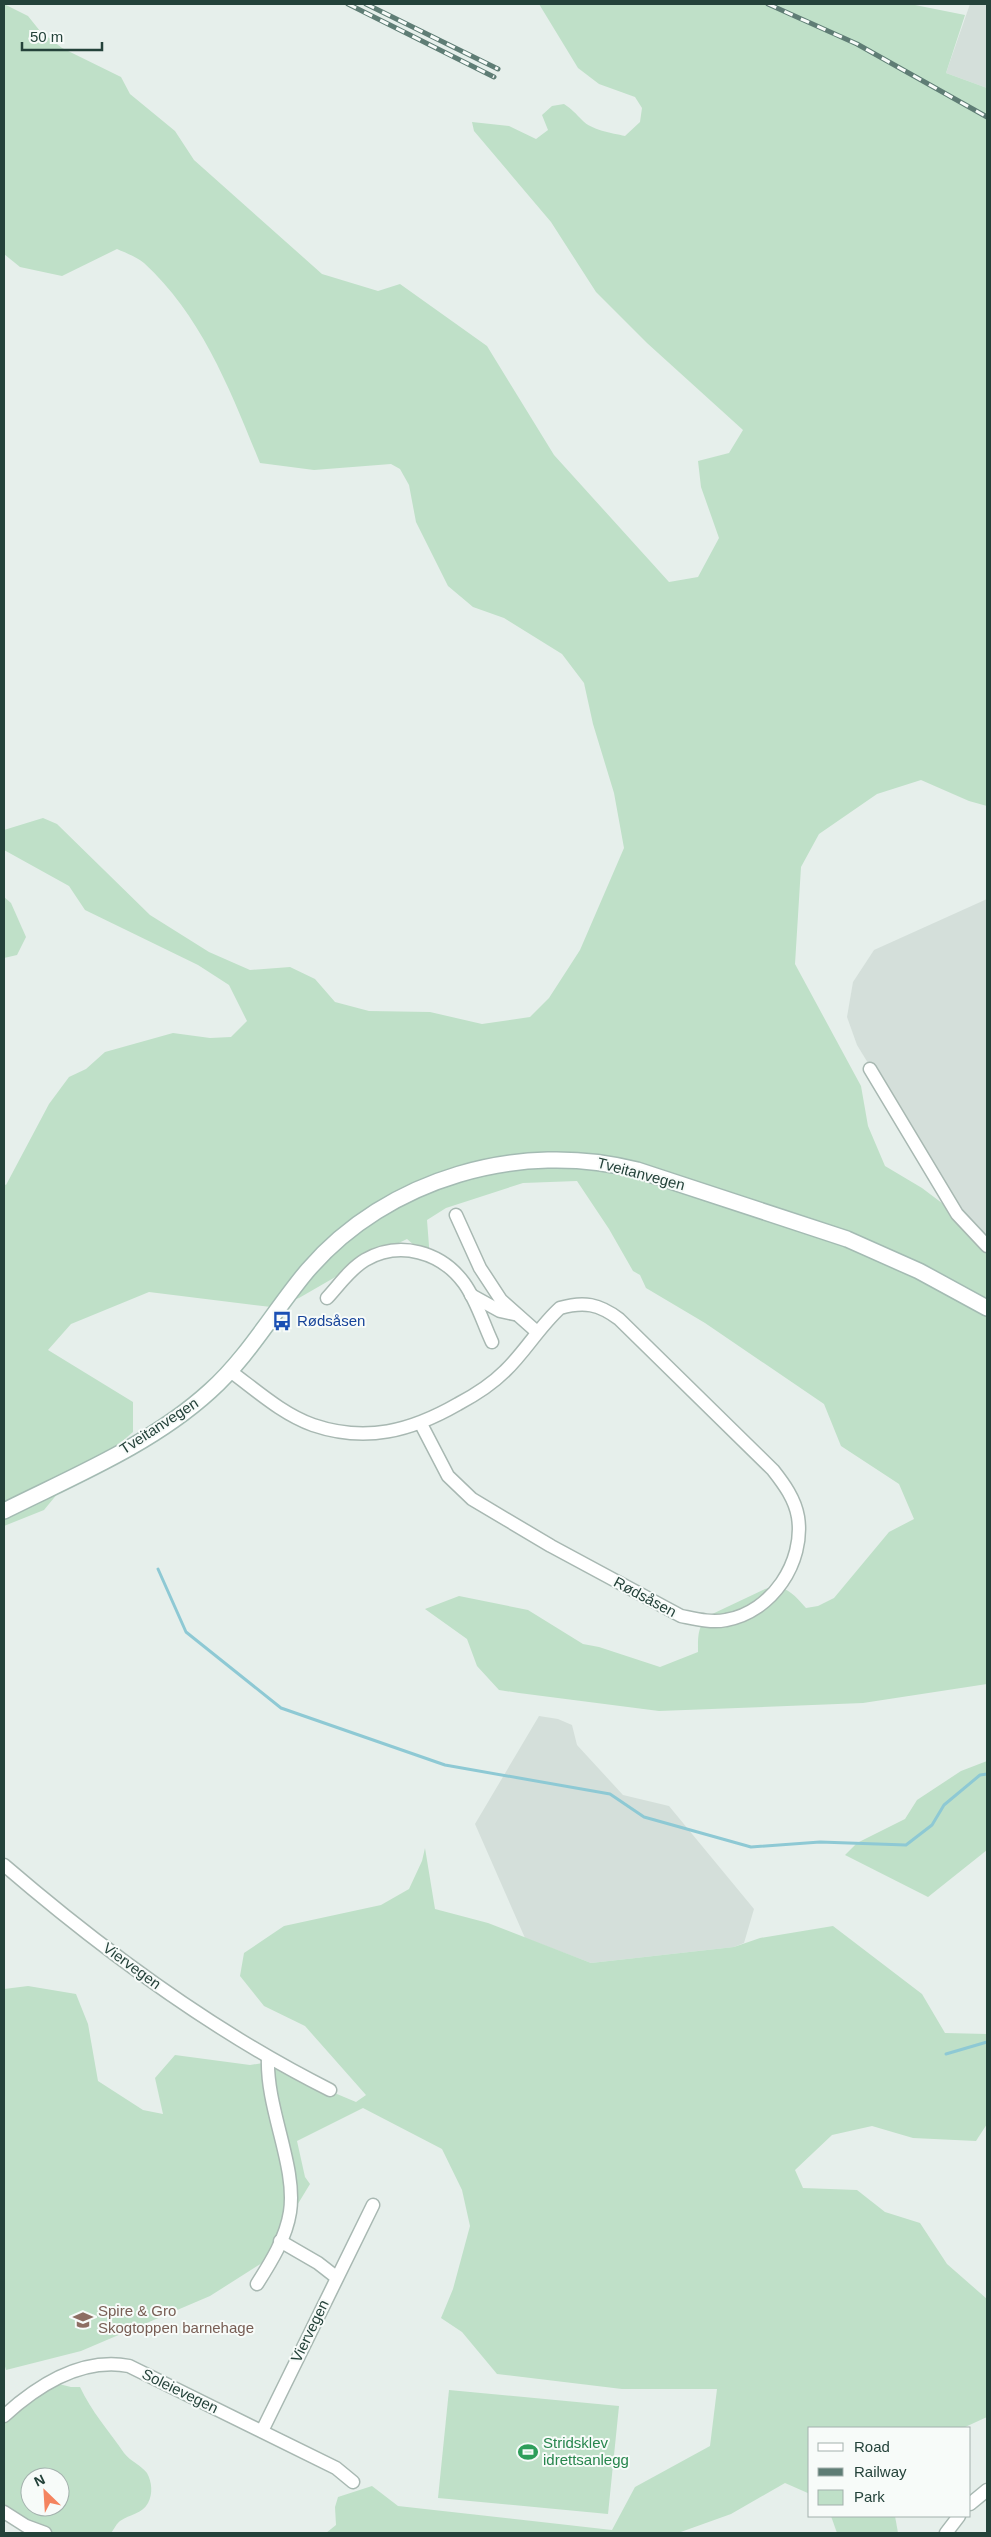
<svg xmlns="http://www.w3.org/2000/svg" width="991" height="2537" viewBox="0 0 991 2537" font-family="Arial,sans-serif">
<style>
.built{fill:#d4dfda}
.green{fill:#bfe0c8;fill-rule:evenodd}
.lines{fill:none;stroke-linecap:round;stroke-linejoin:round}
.stream{stroke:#8ec9d4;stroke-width:3}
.minor-casing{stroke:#a8b8b2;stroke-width:15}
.secondary-casing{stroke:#a4bbb3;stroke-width:18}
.minor{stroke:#fff;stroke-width:12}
.secondary{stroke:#fff;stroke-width:15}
.rail-casing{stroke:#5f7d75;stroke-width:5}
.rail{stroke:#f7fbf9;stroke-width:3;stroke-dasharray:9;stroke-linecap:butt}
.labels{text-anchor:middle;stroke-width:4;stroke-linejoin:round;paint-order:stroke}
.street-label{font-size:15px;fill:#24423a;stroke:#f7fbf9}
.transit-label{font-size:15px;fill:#164399;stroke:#f7fbf9;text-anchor:start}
.education-label{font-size:15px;fill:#785e54;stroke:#f7fbf9;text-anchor:start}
.leisure-label{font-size:15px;fill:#27864d;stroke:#f7fbf9;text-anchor:start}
</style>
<rect width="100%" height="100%" fill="#e6efeb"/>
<!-- built -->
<g class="built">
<path d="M970 4H987V88L946 73Z"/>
<path d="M987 899V1236L953 1202 857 1045 847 1017 853 982 874 950Z"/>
<path d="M539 1716 558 1719 572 1725 577 1745 623 1795 669 1806 754 1909 744 1943 734 1947 591 1963 525 1938 475 1824Z"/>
</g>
<!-- green -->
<g class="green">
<path d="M4 4 28 16 40 31 62 48 121 77 130 94 175 131 194 160 322 274 378 291 400 284 487 346 554 455 669 582 698 577 719 538 701 487 698 461 729 453 743 430 647 343 596 292 551 222 474 131 472 122 509 126 536 139 548 130 542 115 552 106 564 104C572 109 576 114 582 120 591 130 612 133 625 136L640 122 642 108 635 97 599 84 578 68 539 4H910L965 15 946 73 987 88V806L969 801 921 780 877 794 819 834 801 867 795 964 861 1086 868 1126 885 1166 922 1188 987 1237V1684L863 1703 659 1711 519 1693 499 1690 477 1666 467 1639 425 1609 459 1596 528 1610 583 1644 599 1647 660 1667 698 1652C698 1638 697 1627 708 1616L765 1589C786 1584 792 1593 806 1608L818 1606 834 1598 889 1532 914 1519 899 1484 841 1446 824 1404 705 1323 646 1288 640 1275 633 1271 609 1229 577 1181 523 1183 446 1208 427 1220 430 1259 407 1239 370 1257 299 1298 271 1307 149 1292 71 1324 48 1350 133 1402V1432L111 1451 82 1464 44 1510 4 1526V1184L6 1185 49 1104 69 1077 86 1069 105 1052 173 1033 210 1038 231 1037 247 1021 229 985 198 965 85 910 69 886 4 850V830L43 818 57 824 150 915 209 952 250 970 290 967 315 979 335 1002 369 1011 430 1012 482 1024 530 1017 549 998 580 950 624 848 614 793 593 724 584 683 562 654 504 618 473 607 448 586 416 522 409 485 400 469 391 464 314 470 260 463C231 392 202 316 144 263 137 257 126 253 117 249L62 276 20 267 4 254Z"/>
<path d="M4 897 11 903 26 937 17 955 4 958Z"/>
<path d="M987 1761V1850L928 1897 845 1855 857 1843 905 1819 917 1800 961 1771Z"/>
<path d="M425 1848 435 1909 488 1923 591 1963 734 1947 760 1938 833 1926 922 1994 945 2033 987 2034V2124L976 2141 913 2138 872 2126 832 2135 795 2170 803 2188 857 2190 885 2212 920 2223 947 2264 987 2299V2417L963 2428H810V2494L785 2483 731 2514 678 2533H326L336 2525 335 2507 338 2497 372 2486 398 2506 612 2530 635 2487 710 2446 717 2389H622L497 2374 462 2332 441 2318 453 2289 470 2226 462 2190 442 2149 363 2108 297 2141 305 2177 310 2184 262 2263 210 2296 81 2351 6 2370 4 2363V1989L28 1986 76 1994 88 2024 98 2081 143 2110 163 2114 155 2078 175 2055 250 2065 263 2063 356 2102 366 2095 305 2026 264 2006 240 1976 244 1953 284 1926 381 1905 409 1889 422 1861Z"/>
<path d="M51 2382 71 2387H80C91 2411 109 2431 124 2453 130 2461 141 2465 147 2473 152 2482 153 2494 148 2503 142 2514 130 2514 120 2521 117 2523 114 2529 111 2533H25L4 2515V2414ZM30 2477H60V2507H30Z"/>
<path d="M449 2390 619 2406 608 2514 438 2498Z"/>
<path d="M831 2516H895L898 2533H837Z"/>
</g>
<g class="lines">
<!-- stream -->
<g class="stream">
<path d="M158 1569 186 1632 281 1708 445 1765 610 1794 644 1817 751 1847 820 1842 906 1845 932 1825 944 1805 980 1775 987 1774"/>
<path d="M946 2054 987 2042"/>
</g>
<defs>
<g id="minor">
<path d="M870 1069 957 1214 987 1246"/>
<path d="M456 1215 480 1268 501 1300 537 1332"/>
<path d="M471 1295 500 1311 514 1314"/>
<path d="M327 1298C339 1285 350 1269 365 1260 400 1240 441 1252 464 1283 477 1301 483 1323 492 1342"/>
<path d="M230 1371C256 1390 282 1414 313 1425 366 1443 411 1431 458 1404 475 1395 491 1385 505 1371 525 1352 539 1327 560 1308 584 1301 599 1304 619 1319L773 1470C784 1484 795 1499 798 1517 805 1562 772 1612 726 1620 711 1623 696 1619 681 1616L551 1546 472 1499 448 1476 421 1424"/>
<path d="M4 1865C104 1951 212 2031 330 2090"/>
<path d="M280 2241 318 2263 336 2277"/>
<path d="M257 2284C271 2262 286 2238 290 2212 297 2166 266 2109 268 2058"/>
<path d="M4 2416C38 2385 81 2357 129 2366L336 2468 353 2482"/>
<path d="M262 2431 373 2205"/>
<path d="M970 2504 987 2490"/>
<path d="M4 2512 26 2526 45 2533"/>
<path d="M946 2533 959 2516"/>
</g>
<path id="secondary" d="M4 1511C74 1476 152 1444 210 1391 249 1356 275 1309 308 1270 387 1178 521 1140 637 1170L847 1239 919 1271 987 1308"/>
</defs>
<!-- minor casing -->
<use href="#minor" class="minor-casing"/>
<!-- secondary casing -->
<use href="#secondary" class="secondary-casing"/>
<!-- minor -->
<use href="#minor" class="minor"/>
<!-- secondary -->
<use href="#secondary" class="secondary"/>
<defs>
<g id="rail">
<path d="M348 4 494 77"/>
<path d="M366 4 498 69"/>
<path d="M768 4 857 44 987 117"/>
</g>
</defs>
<!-- rail casing -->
<use href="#rail" class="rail-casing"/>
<!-- rail -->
<use href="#rail" class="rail"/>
</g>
<!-- icons -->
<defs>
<symbol id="bus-bare" viewBox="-9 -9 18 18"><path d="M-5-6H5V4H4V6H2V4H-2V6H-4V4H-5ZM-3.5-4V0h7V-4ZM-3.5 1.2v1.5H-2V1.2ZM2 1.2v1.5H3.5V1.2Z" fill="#1a4fb4" stroke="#f7fbf9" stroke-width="2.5" paint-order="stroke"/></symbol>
<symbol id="school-bare" viewBox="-9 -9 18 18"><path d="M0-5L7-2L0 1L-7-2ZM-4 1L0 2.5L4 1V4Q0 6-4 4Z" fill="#8d6e63" stroke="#f7fbf9" stroke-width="2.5" paint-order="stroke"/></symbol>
<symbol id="stadium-bare" viewBox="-9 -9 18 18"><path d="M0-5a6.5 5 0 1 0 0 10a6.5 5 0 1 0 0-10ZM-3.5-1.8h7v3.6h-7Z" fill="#2e9e5b" stroke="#f7fbf9" stroke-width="2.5" paint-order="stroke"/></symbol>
</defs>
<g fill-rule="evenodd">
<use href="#bus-bare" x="268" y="1307" width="28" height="28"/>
<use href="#school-bare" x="69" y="2306" width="28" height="28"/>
<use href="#stadium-bare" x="514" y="2438" width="28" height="28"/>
</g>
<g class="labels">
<!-- street labels -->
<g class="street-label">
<text transform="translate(641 1174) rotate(15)" y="5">Tveitanvegen</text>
<text transform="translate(159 1426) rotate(-33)" y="5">Tveitanvegen</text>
<text transform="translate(645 1597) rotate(28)" y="5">Rødsåsen</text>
<text transform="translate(132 1966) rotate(36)" y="5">Viervegen</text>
<text transform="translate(310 2331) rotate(-64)" y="5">Viervegen</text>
<text transform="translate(180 2391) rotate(26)" y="5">Soleievegen</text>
</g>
<!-- transit labels -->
<g class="transit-label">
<text x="297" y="1326">Rødsåsen</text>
</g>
<!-- education labels -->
<g class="education-label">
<text x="98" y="2316">Spire &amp; Gro<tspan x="98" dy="17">Skogtoppen barnehage</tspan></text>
</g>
<!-- leisure labels -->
<g class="leisure-label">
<text x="543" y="2448">Stridsklev<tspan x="543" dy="17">idrettsanlegg</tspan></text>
</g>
</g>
<!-- border -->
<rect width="991" height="2537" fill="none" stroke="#24423a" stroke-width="10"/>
<!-- legend -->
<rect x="808" y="2427" width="162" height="90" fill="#f7fbf9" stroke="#a3b1ad"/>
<rect x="818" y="2443" width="25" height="8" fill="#ffffff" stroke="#a3b1ad"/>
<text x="854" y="2452" font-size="15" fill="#24423a">Road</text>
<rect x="818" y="2468" width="25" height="8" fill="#5f7d75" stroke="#a3b1ad"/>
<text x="854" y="2477" font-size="15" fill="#24423a">Railway</text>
<rect x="818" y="2490" width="25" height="15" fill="#bfe0c8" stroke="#a3b1ad"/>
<text x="854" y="2502" font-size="15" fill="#24423a">Park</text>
<!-- north arrow -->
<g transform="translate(45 2492) rotate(335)"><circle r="24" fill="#f7fbf9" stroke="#a3b1ad"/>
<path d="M0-4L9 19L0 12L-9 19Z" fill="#f4845f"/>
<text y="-8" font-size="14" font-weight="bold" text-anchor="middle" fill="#24423a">N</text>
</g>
<!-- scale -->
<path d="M22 42v8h80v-8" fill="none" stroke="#24423a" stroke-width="2.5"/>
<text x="30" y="42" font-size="15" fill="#24423a" stroke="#f7fbf9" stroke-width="4" paint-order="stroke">50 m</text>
</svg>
